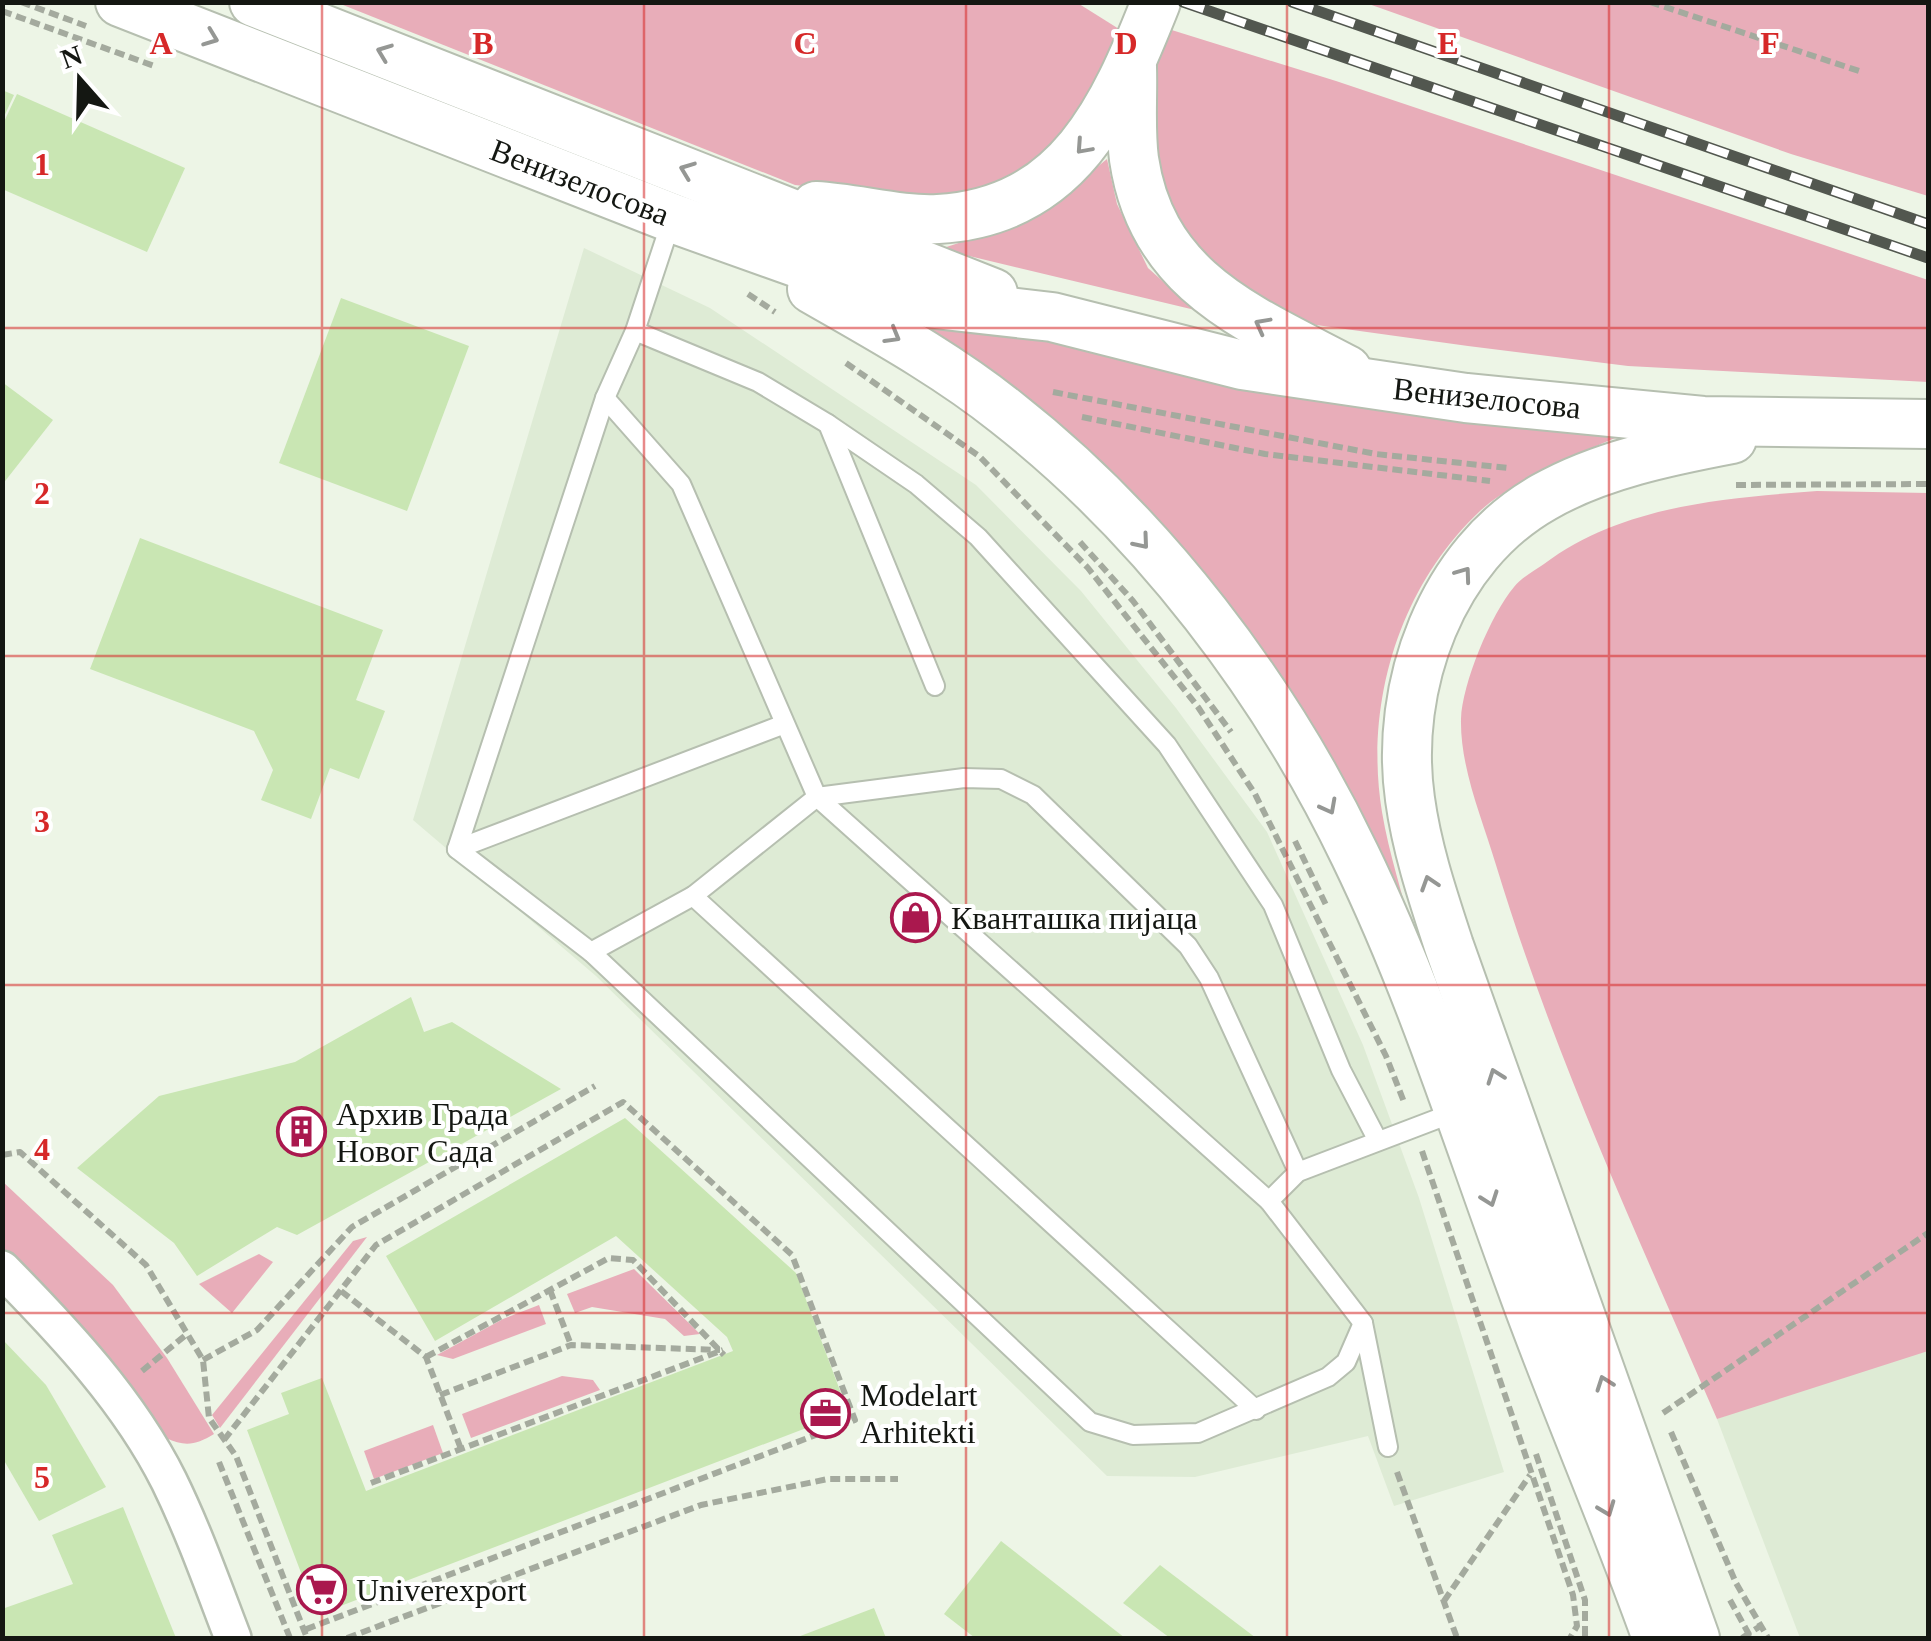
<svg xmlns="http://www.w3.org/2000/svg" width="1931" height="1641" viewBox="0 0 1931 1641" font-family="Georgia,serif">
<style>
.built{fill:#deebd5}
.green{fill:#e8adb9}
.building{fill:#c9e6b3}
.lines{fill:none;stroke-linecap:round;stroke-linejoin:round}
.service-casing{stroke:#b6bfb0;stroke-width:22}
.minor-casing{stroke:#b6bfb0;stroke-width:40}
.secondary-casing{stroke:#b6bfb0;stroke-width:52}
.path{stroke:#a4aa9e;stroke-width:6;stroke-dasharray:10 5;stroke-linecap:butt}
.service{stroke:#fff;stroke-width:18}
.minor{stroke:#fff;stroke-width:35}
.secondary{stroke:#fff;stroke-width:48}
.rail-casing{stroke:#52574f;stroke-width:11}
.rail{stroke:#fff;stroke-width:8;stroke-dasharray:22;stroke-linecap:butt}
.oneway{stroke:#959794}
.grid{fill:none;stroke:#d62828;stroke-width:2.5;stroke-opacity:0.55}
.labels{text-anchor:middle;stroke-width:8;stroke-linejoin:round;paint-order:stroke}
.street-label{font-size:32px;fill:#141712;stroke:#fff}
.poi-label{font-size:32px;fill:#141712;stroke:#fff;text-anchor:start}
.grid-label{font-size:32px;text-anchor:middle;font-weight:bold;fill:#d62828;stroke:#fff;stroke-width:8;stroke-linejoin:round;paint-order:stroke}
</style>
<rect width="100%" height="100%" fill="#edf5e6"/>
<!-- built -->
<g class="built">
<path d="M584 248 710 308 976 485 1081 591 1176 708 1267 832 1363 1045 1419 1198 1504 1472 1394 1506 1368 1436 1195 1477 1107 1476 596 976 413 820Z"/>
<path d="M1928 1340V1638H1800L1717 1419Z"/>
</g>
<!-- green -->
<g class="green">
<path d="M1076 2 1119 29 1100 91 1039 174 950 202 795 185 338 3Z"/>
<path d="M1366 3H1928V196L1791 154Z"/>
<path d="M1162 27 1336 81 1928 280V382L1628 366 1468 346 1302 323 1239 294 1164 222 1147 75Z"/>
<path d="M1107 159 1117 204 1148 268 1195 310 940 249C1018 225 1045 210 1107 159Z"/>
<path d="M903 315 973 323 1119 360 1622 435C1582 452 1511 482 1480 511 1400 586 1364 703 1382 812 1389 854 1403 896 1414 938L1284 701Z"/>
<path d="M1817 491 1928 493V1351L1717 1419C1638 1237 1554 1056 1496 865 1482 818 1460 768 1461 719 1462 684 1491 614 1514 587 1521 578 1534 571 1544 564 1621 506 1723 498 1817 491Z"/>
<path d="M2 1181 113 1285 167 1358 214 1434C196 1445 185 1447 166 1438L3 1255Z"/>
<path d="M367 1237 220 1428 212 1415 353 1241Z"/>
<path d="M259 1254 273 1262 232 1313 199 1284Z"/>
<path d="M634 1269 700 1334 684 1336 665 1319 592 1307 575 1313 567 1294Z"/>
<path d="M539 1305 546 1324 453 1359 437 1355 503 1319Z"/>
<path d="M562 1376 593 1380 600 1390 471 1438 462 1414Z"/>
<path d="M433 1425 443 1453 374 1479 364 1451Z"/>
</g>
<!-- building -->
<g class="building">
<path d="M2 90 14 95 2 121Z"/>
<path d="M17 94 185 168 147 252 2 189V126Z"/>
<path d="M341 298 469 346 407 511 279 463Z"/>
<path d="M2 382 53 420 2 485Z"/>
<path d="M140 538 383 630 356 700 385 711 359 779 330 768 311 819 261 800 273 770 254 731 90 669Z"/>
<path d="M411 997 424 1032 452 1022 561 1089 297 1235 277 1227 197 1276 174 1243 77 1168 159 1096 295 1062Z"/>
<path d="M625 1118 796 1273 848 1412 317 1615 247 1430 289 1414 281 1393 322 1378 366 1491 733 1351 727 1337 616 1236 435 1341 386 1256Z"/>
<path d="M2 1339 46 1385 106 1487 39 1521 2 1457Z"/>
<path d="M123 1507 176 1638H2V1609L73 1584 52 1535Z"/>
<path d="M1001 1541 1125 1638H975L944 1614Z"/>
<path d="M1160 1565 1256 1638H1170L1123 1603Z"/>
<path d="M874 1608 886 1638H795Z"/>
</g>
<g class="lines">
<defs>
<g id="service">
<path d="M672 219 635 331 605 398 457 849 591 952 693 896 817 797 964 778 1001 779 1033 795 1188 946 1209 978 1298 1172"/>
<path d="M635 331 758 382 828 424 916 484 978 537 1167 745 1273 905 1341 1070 1377 1139"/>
<path d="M605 398 681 484 817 797 1269 1201 1298 1172 1458 1111"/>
<path d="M828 424 935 686"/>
<path d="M457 849 782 725"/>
<path d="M693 896 1256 1410"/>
<path d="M591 952 1090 1422 1133 1435 1198 1433 1328 1377 1346 1362 1363 1323"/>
<path d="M1269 1201 1363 1323 1388 1447"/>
</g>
<path id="minor" d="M2 1269C65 1333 129 1401 169 1481 194 1532 213 1586 233 1638"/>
<g id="secondary">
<path d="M120 2 672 218 860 285 926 303 1052 317 1242 365 1466 398 1703 421 1928 424"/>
<path d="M254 2 993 293"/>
<path d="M1132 67C1133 97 1130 129 1134 159 1152 282 1249 318 1347 370"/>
<path d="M816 206C856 208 899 221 938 219 1069 212 1114 108 1156 2"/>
<path d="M812 289C878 327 946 364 1006 412 1153 527 1275 688 1355 855 1422 993 1468 1141 1521 1285 1564 1404 1615 1520 1657 1638"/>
<path d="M1695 1638 1449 946C1433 897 1417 850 1410 799 1394 687 1441 555 1544 497 1600 465 1669 451 1732 439"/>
</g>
</defs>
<!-- service casing -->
<use href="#service" class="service-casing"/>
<!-- minor casing -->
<use href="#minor" class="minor-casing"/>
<!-- secondary casing -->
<use href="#secondary" class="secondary-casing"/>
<!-- path -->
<g class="path">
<path d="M21 2 86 26"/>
<path d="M1650 2 1859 71"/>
<path d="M2 11 157 67"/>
<path d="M748 294 775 312"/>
<path d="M846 363 979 456 1088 568 1198 707 1255 794 1386 1056 1404 1102"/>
<path d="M1053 392 1376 454 1508 468"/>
<path d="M1082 417 1265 454 1490 481"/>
<path d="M1736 485 1928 484"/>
<path d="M1080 542 1133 601 1231 732"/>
<path d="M1295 841 1327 907"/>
<path d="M1422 1151 1573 1595 1577 1626 1570 1638"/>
<path d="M2 1155 20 1152 146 1265 203 1360 209 1418 236 1456 307 1638"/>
<path d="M550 1290 571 1345"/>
<path d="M341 1291 426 1357 461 1449"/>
<path d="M426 1357 609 1258 633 1260 724 1355"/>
<path d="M203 1360 257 1330 352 1227 595 1086"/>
<path d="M142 1371 187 1334"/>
<path d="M440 1395 571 1345 720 1350"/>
<path d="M1663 1413 1928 1233"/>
<path d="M1671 1432 1736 1583 1768 1638"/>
<path d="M224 1440 376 1245 623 1102 792 1255 855 1420 304 1630"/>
<path d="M1536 1454 1585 1600V1638"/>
<path d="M219 1462 290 1638"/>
<path d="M1397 1472 1457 1638"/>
<path d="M371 1483 723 1350"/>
<path d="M1730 1600 1751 1638"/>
<path d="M1444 1601 1530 1475"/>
<path d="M347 1638 701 1505 828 1479H898"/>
<path d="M1742 1638 1759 1627"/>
</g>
<!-- service -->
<use href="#service" class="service"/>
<!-- minor -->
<use href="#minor" class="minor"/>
<!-- secondary -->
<use href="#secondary" class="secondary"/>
<defs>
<g id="rail">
<path d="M1183 2 1928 258"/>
<path d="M1292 2 1928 224"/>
</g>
</defs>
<!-- rail casing -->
<use href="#rail" class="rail-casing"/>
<!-- rail -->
<use href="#rail" class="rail"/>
</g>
<!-- one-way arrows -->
<defs><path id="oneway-chevron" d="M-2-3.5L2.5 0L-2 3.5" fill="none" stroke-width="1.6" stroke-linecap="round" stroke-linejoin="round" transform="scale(2.5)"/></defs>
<g class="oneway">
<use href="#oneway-chevron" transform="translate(211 38) rotate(21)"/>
<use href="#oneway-chevron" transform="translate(384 52) rotate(-159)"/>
<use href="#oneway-chevron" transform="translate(1083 147) rotate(132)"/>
<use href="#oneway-chevron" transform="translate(687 170) rotate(-159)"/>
<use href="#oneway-chevron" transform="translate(1262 325) rotate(-152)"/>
<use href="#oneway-chevron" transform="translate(893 336) rotate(30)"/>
<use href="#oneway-chevron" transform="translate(1142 542) rotate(50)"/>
<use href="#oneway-chevron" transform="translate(1464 574) rotate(-54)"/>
<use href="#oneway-chevron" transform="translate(1329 807) rotate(62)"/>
<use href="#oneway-chevron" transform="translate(1429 883) rotate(-108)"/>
<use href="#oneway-chevron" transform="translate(1495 1076) rotate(-110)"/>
<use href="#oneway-chevron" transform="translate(1490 1199) rotate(70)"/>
<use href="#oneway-chevron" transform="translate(1604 1383) rotate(-110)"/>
<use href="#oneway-chevron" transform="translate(1607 1509) rotate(69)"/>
</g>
<!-- grid -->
<path class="grid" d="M322 2V1638M644 2V1638M966 2V1638M1287 2V1638M1609 2V1638M2 328H1928M2 656H1928M2 985H1928M2 1313H1928"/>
<!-- icons -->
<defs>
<symbol id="shop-ring" viewBox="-11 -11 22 22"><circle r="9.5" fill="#fff" stroke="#aa184e" stroke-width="1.5"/><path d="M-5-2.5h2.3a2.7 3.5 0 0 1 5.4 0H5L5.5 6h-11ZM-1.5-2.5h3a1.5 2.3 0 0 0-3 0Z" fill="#aa184e"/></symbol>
<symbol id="building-ring" viewBox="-11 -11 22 22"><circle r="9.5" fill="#fff" stroke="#aa184e" stroke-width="1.5"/><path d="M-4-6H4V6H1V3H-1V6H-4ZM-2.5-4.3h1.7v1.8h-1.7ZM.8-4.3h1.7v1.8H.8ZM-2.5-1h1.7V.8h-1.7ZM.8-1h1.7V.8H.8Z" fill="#aa184e"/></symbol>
<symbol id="office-ring" viewBox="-11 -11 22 22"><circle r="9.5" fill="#fff" stroke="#aa184e" stroke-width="1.5"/><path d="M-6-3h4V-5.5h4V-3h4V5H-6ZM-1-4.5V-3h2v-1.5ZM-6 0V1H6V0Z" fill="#aa184e"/></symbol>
<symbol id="supermarket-ring" viewBox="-11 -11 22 22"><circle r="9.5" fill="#fff" stroke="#aa184e" stroke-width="1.5"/><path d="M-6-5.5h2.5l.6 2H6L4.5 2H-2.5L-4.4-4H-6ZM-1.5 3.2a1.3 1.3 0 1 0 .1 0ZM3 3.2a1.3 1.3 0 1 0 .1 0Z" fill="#aa184e"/></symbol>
</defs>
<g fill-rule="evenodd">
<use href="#shop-ring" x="888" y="890" width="55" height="55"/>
<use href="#building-ring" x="274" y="1104" width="55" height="55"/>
<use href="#office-ring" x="798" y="1386" width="55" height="55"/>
<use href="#supermarket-ring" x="294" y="1562" width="55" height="55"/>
</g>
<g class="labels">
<!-- street labels -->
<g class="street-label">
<text transform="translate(580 182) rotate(21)" y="11">Венизелосова</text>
<text transform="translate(1487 398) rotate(6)" y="11">Венизелосова</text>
</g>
<!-- poi labels -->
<g class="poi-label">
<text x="951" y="929">Кванташка пијаца</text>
<text x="336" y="1125">Архив Града<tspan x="336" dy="37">Новог Сада</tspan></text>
<text x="860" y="1406">Modelart<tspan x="860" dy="37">Arhitekti</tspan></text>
<text x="356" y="1601">Univerexport</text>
</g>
</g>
<g class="grid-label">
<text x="161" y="54">A</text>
<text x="483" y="54">B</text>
<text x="805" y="54">C</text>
<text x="1126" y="54">D</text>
<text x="1448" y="54">E</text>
<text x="1770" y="54">F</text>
<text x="42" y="175">1</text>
<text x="42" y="504">2</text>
<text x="42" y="832">3</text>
<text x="42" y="1160">4</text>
<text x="42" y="1488">5</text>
</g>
<!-- border -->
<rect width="1931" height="1641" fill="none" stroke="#141712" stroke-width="10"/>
<!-- north arrow -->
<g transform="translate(80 80) rotate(340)" stroke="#ffffff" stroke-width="8" paint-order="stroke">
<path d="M0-8L18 38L0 25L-18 38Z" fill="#141712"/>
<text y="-15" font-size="28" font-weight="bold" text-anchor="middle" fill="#141712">N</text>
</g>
</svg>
